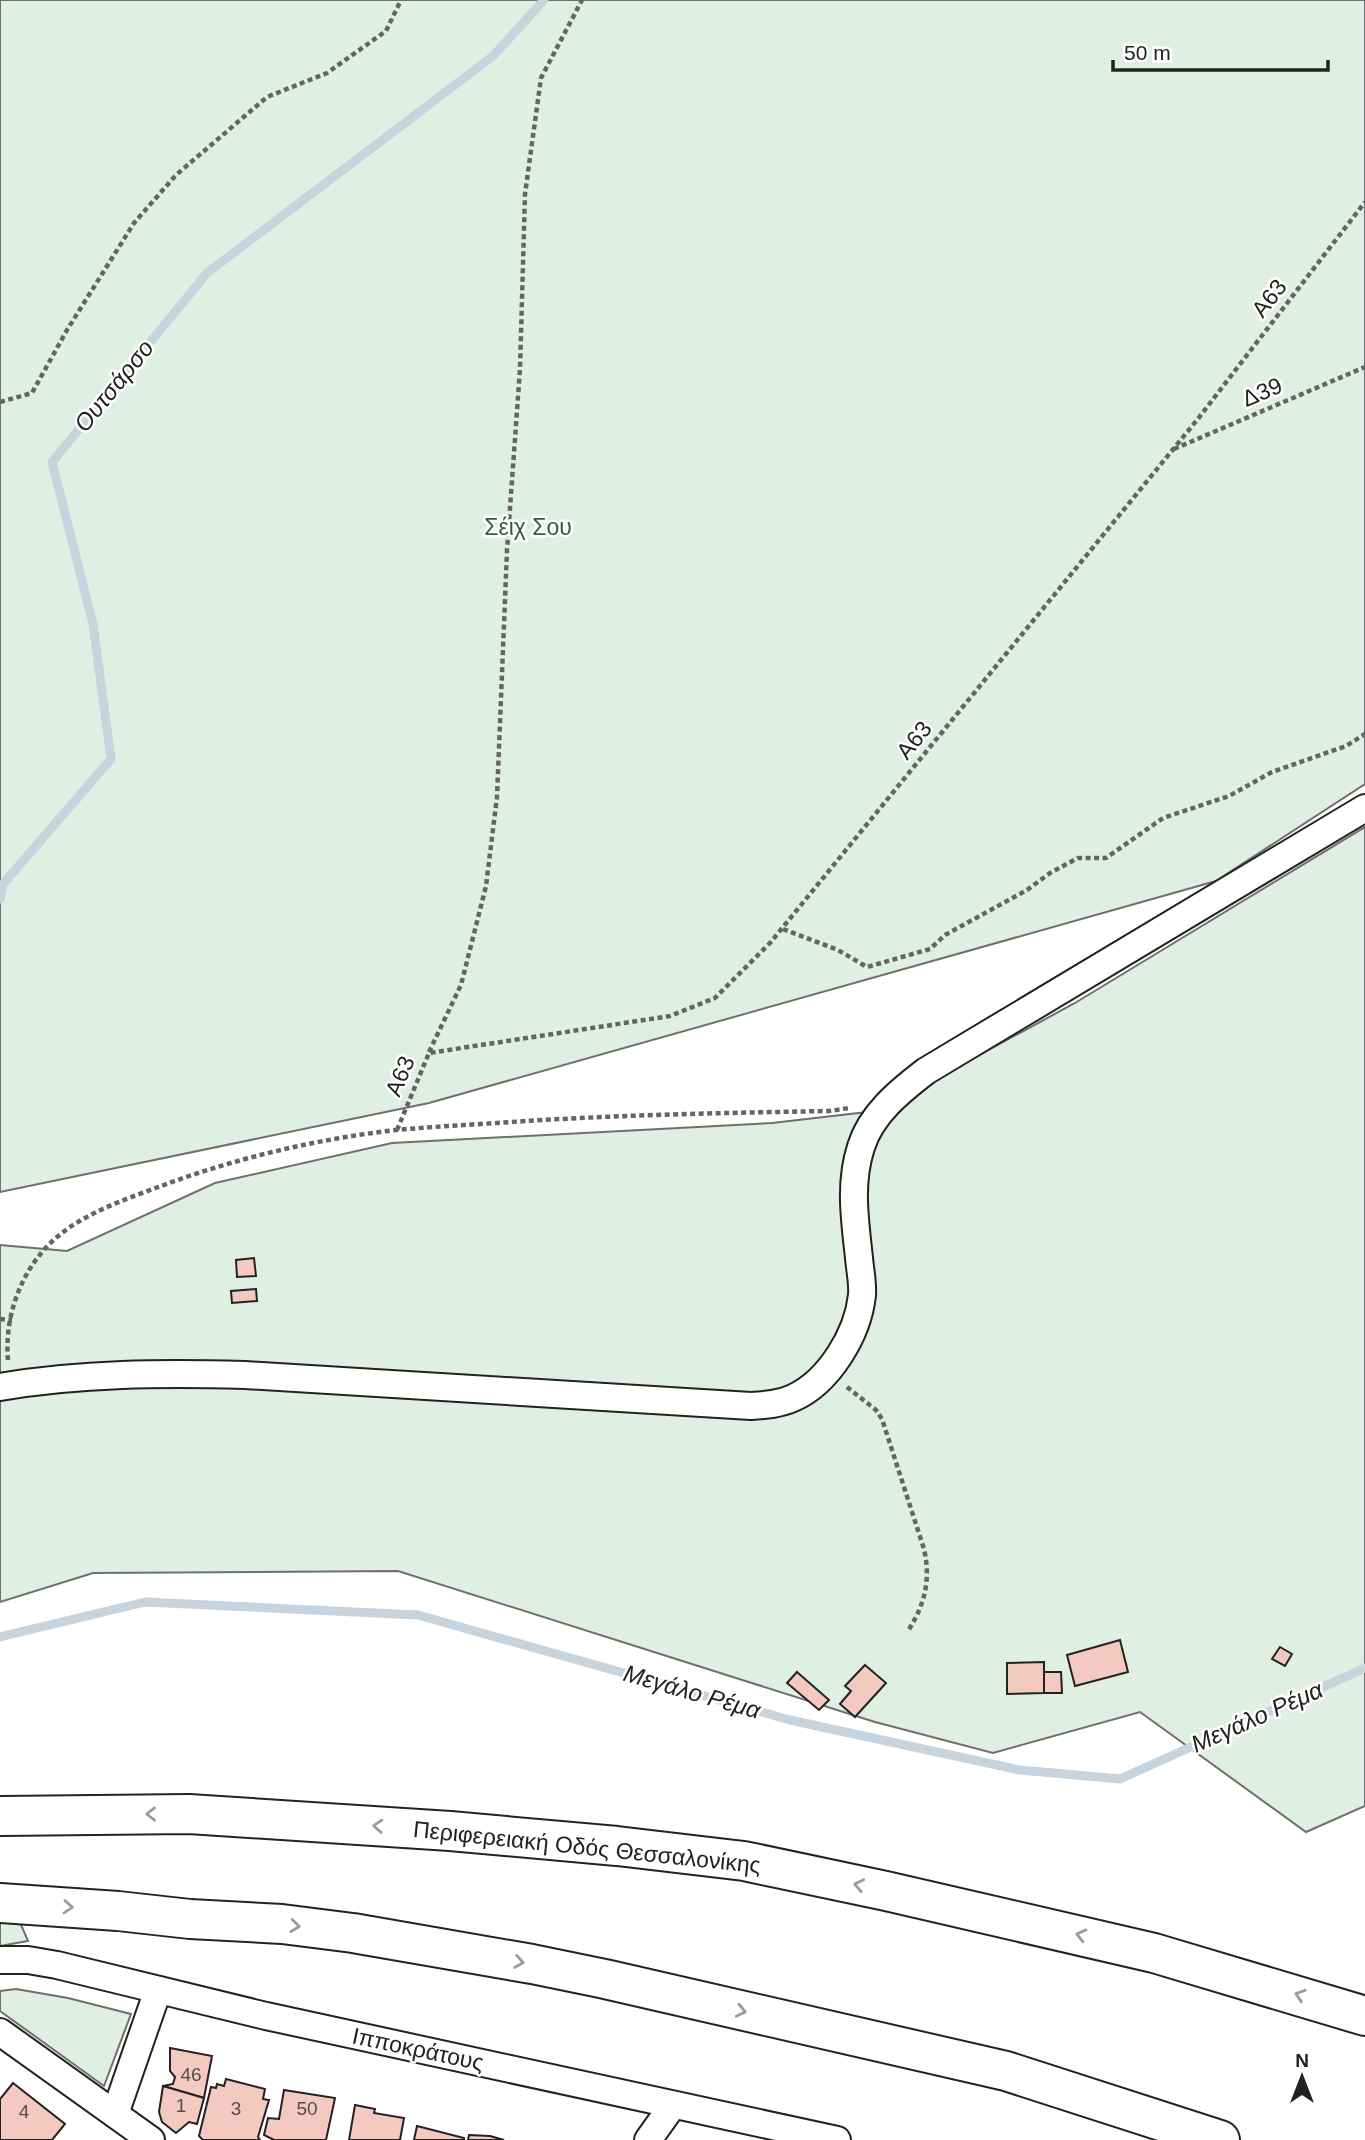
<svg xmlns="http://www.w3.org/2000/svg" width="1365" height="2140" viewBox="0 0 1365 2140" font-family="Arial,sans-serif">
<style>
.green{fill:#e0efe3;stroke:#6f6f6f;stroke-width:2}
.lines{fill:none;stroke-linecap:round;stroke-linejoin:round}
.stream{stroke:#c7d3dd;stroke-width:9}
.building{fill:#f3c9c0;stroke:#222;stroke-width:2}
.minor-casing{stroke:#222;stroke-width:30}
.trunk-casing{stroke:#222;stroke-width:42}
.path{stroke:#646464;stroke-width:4.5;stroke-dasharray:5 3.5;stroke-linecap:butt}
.minor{stroke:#fff;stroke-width:26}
.trunk{stroke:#fff;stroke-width:38}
.oneway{stroke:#9c9c9c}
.labels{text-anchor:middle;stroke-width:5;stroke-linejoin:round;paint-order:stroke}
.number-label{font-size:19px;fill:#564c4a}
.street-label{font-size:23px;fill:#222;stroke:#fff}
.park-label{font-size:23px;fill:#2f5e38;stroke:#fff}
.water-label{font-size:24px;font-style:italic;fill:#222;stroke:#fff}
</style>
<rect width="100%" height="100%" fill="#fff"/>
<!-- green -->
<g class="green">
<path d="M0 0H1365V784L1216 881 429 1103 0 1192Z"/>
<path d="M1365 827V1806L1306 1832 1140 1712 993 1753 875 1722 398 1571 93 1573 0 1602V1245L67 1251 215 1183 392 1143 772 1123 876 1111 1075 1003Z"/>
<path d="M0 1917 19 1920 28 1941 0 1946Z"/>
<path d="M16 1989 68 1998 131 2014 104 2086 0 2011V1991Z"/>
</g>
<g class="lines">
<!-- stream -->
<g class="stream">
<path d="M0 899 3 884 111 759 93 624 52 462 207 273 493 56 544 0"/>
<path d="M0 1637 145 1602 418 1615 790 1720 1020 1770 1120 1779 1365 1668"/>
</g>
</g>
<!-- building -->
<g class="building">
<path d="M254 1258 256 1276 237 1277 236 1260Z"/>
<path d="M256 1289 257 1301 232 1303 231 1291Z"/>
<path d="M1120 1640 1128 1672 1075 1686 1067 1655Z"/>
<path d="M1280 1647 1292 1654 1285 1666 1272 1659Z"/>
<path d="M1044 1662V1693L1007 1694V1663Z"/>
<path d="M865 1665 886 1683 855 1717 840 1704 851 1691 845 1686Z"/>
<path d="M797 1672 829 1700 819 1710 787 1683Z"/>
<path d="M1044 1672H1061L1062 1693H1044Z"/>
<path d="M170 2048 212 2056 204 2098 163 2086 173 2084 175 2077 170 2071Z"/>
<path d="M226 2079 265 2089 263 2099 269 2100 258 2137 260 2140H203L199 2136 211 2087 216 2088 217 2084 224 2086Z"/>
<path d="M13 2083 65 2124 52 2140H0V2099Z"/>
<path d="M163 2086 204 2098 197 2124 189 2122 176 2133 162 2122 159 2112Z"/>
<path d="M284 2090 335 2098 326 2140H274L264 2135 268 2118 279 2119Z"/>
<path d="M355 2105 375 2109 374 2113 404 2118 400 2140H349Z"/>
<path d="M417 2126 464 2138V2140H414Z"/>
<path d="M469 2135 490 2136 504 2140H468Z"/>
</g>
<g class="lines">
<defs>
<g id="minor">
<path d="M0 1387C81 1373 163 1373 245 1375L751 1406C766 1405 780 1404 793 1398 829 1382 858 1334 862 1295 863 1283 860 1270 859 1258 855 1220 849 1184 861 1147 871 1114 900 1091 926 1071L1365 808"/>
<path d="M0 1960H28L57 1965 266 2016 837 2140"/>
<path d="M0 2032 151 2140"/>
<path d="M115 2114 158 1990"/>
<path d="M648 2140 673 2105"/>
</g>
<g id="trunk">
<path d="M0 1816 189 1814 450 1831 617 1846 744 1861 886 1891 1154 1953 1365 2016"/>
<path d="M0 1903 118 1911 190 1919 282 1924 353 1933 532 1964 605 1979 1006 2071 1220 2140"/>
</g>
</defs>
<!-- minor casing -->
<use href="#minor" class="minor-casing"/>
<!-- trunk casing -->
<use href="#trunk" class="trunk-casing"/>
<!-- path -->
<g class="path">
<path d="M0 402 32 393 67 330 134 223 176 175 267 97 327 73 386 31 401 0"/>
<path d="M1174 449 1365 367"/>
<path d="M783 929 838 950 867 967 930 949 945 935 1027 890 1050 873 1078 858H1106L1163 818 1229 796 1272 772 1346 746 1365 734"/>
<path d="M429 1052 461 985 486 886 497 797 507 550 520 369 525 194 541 78 582 0"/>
<path d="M397 1130 429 1053 670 1016 715 998 770 943 1197 420 1365 202"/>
<path d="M0 1319 12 1320"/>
<path d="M8 1360C4 1315 22 1267 57 1237 85 1213 126 1199 161 1186 236 1158 317 1139 396 1130 430 1127 463 1125 497 1123 607 1115 718 1113 829 1111L849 1108"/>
<path d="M847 1387 876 1410 882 1419 924 1549C931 1580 925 1604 908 1631"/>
</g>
<!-- minor -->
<use href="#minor" class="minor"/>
<!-- trunk -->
<use href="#trunk" class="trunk"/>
</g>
<!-- one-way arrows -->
<defs><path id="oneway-chevron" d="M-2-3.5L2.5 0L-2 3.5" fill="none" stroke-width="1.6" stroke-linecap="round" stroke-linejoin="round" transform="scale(1.75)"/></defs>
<g class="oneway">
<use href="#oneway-chevron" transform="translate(151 1814) rotate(180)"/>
<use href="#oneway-chevron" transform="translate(378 1826) rotate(-176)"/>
<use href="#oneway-chevron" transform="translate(859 1885) rotate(-168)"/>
<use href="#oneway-chevron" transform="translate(68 1907) rotate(4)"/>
<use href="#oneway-chevron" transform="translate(295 1926) rotate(7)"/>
<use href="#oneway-chevron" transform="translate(1081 1935) rotate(-166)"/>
<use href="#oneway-chevron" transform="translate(519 1962) rotate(10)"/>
<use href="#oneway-chevron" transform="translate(1300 1995) rotate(-162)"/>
<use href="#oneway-chevron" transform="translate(741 2011) rotate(13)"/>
</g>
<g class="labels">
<!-- number labels -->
<g class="number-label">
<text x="191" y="2081">46</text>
<text x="181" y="2112">1</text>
<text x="236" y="2115">3</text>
<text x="307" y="2115">50</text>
<text x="24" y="2118">4</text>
</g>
<!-- street labels -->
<g class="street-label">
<text transform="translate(1269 298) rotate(-52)" y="8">Α63</text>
<text transform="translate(1262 392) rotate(-23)" y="8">Δ39</text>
<text transform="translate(914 740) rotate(-51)" y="8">Α63</text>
<text transform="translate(400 1076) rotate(-67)" y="8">Α63</text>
<text transform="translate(587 1847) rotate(6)" y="8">Περιφερειακή Οδός Θεσσαλονίκης</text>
<text transform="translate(418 2049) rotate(12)" y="8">Ιπποκράτους</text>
</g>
<!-- park labels -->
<g class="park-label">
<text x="528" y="535">Σέιχ Σου</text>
</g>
<!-- water labels -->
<g class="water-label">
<text transform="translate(114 386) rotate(-51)" y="8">Ουτσάρσο</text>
<text transform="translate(692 1692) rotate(16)" y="8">Μεγάλο Ρέμα</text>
<text transform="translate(1257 1717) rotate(-24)" y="8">Μεγάλο Ρέμα</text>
</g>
</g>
<!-- north arrow -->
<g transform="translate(1302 2077)" stroke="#ffffff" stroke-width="5" paint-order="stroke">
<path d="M0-5L12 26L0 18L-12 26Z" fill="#222222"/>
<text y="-10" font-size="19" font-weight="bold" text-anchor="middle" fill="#222222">N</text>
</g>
<!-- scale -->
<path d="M1113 60v10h215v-10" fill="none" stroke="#222222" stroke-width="3.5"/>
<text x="1124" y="60" font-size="21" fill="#222222" stroke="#ffffff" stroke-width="5" paint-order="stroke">50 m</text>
</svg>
